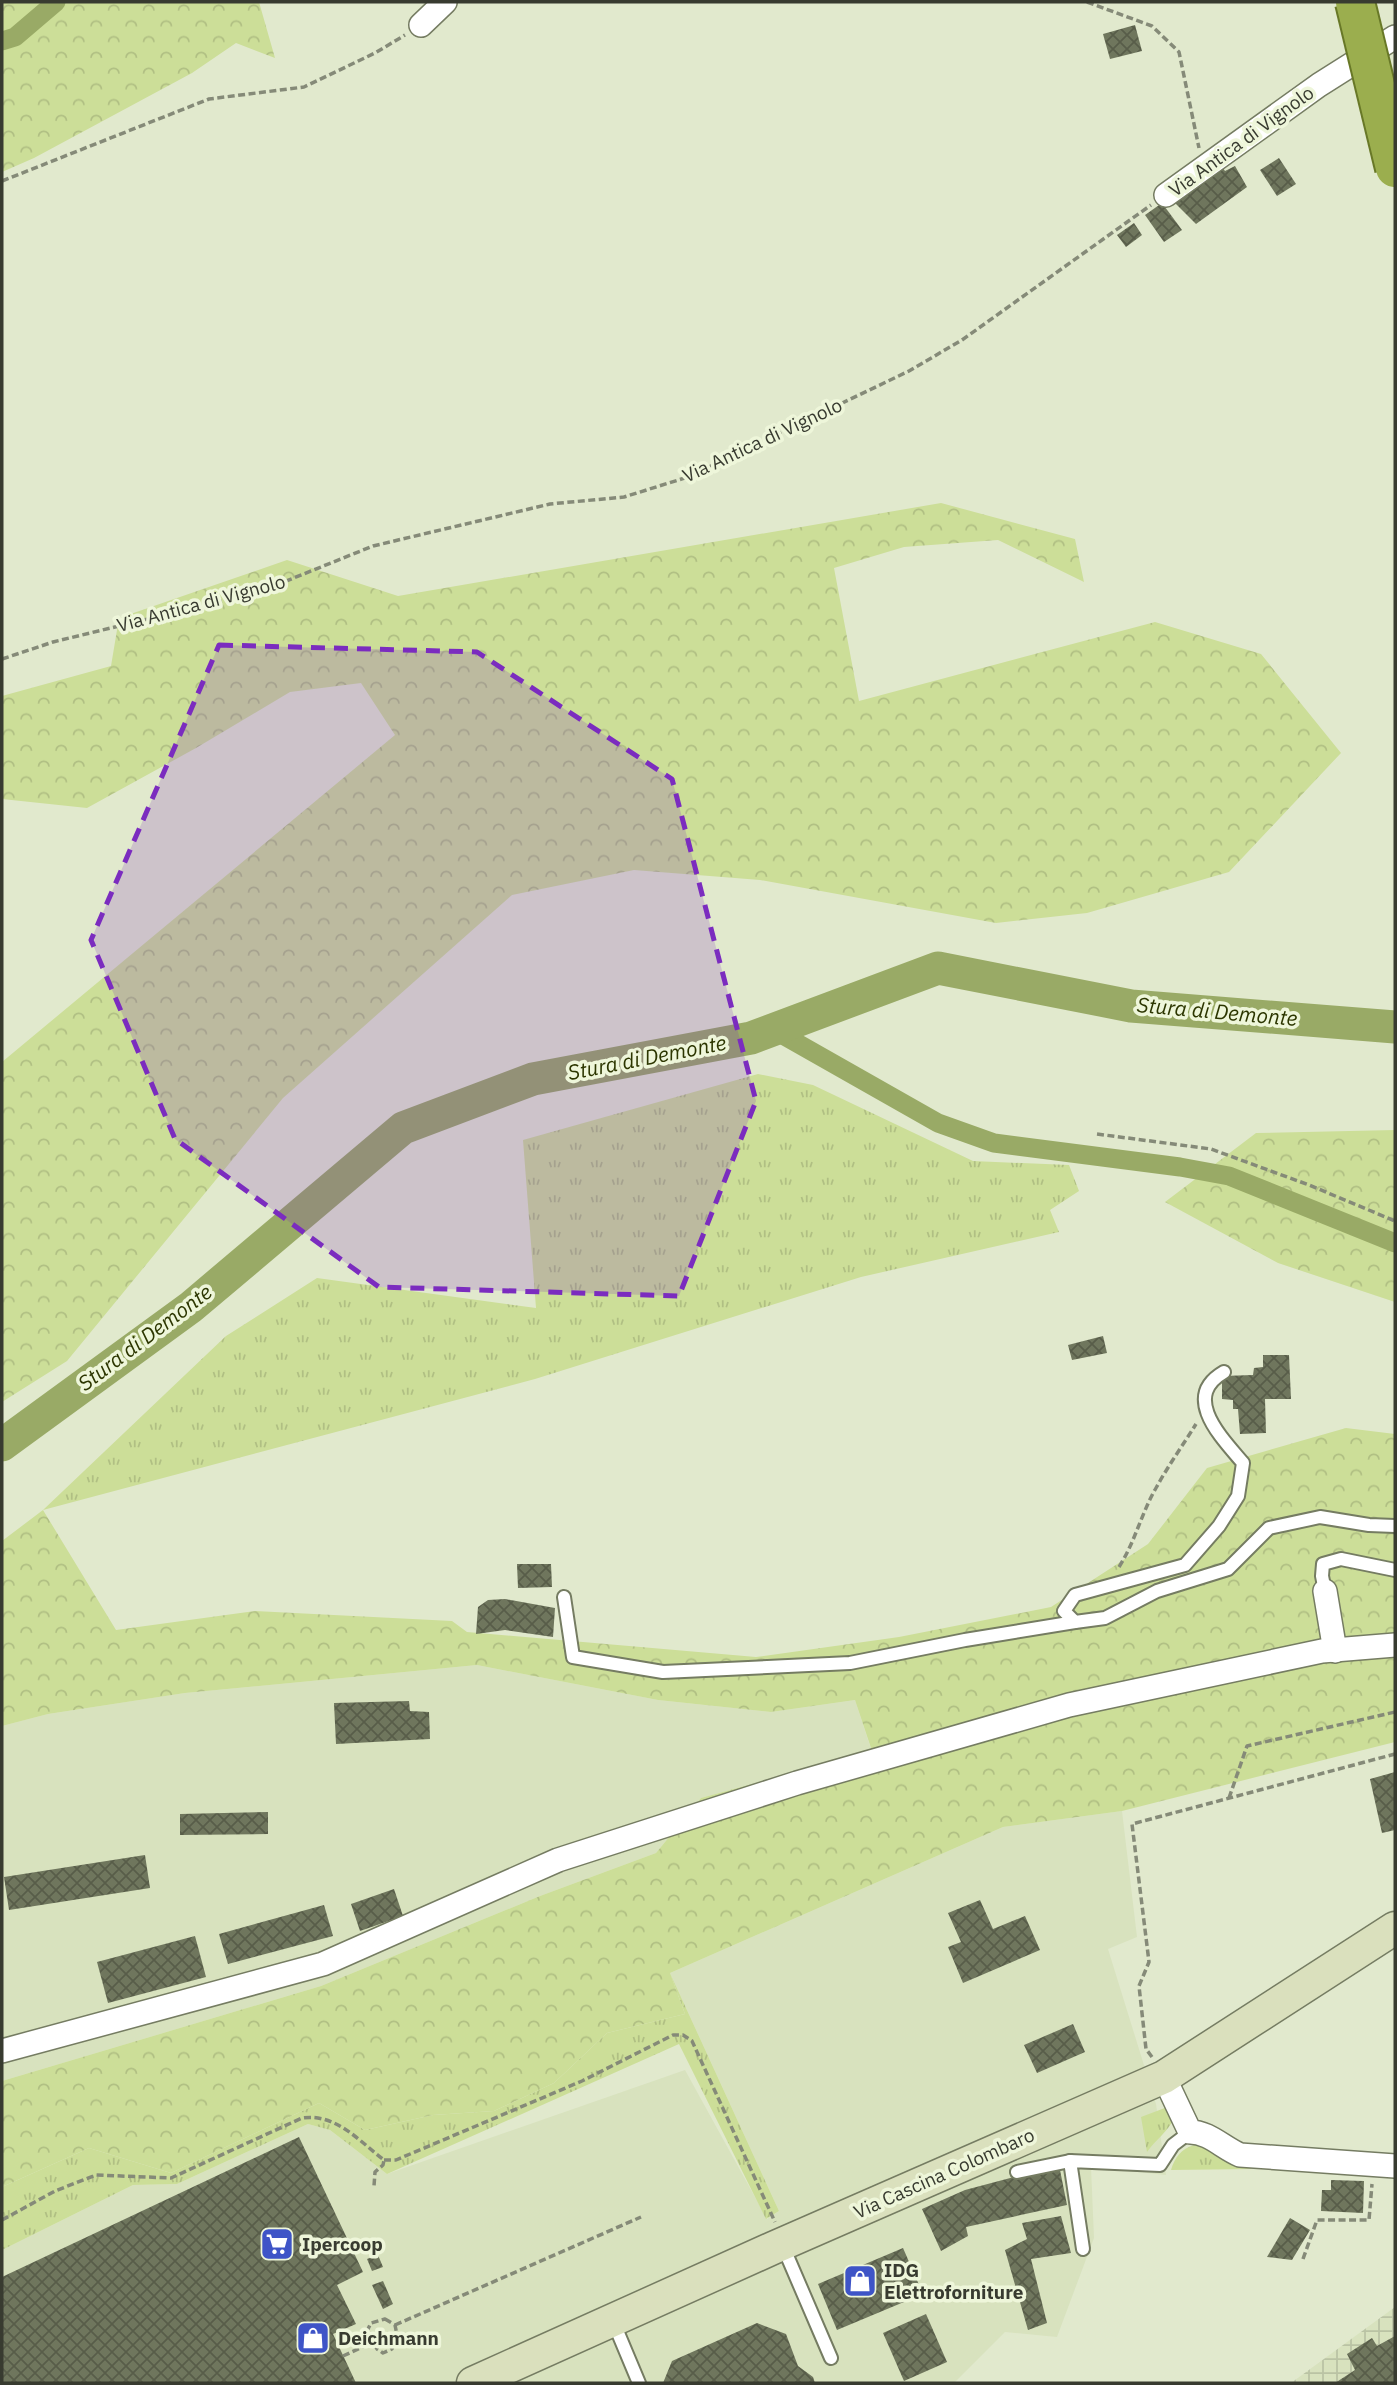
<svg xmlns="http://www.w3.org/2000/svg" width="1397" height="2385" viewBox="0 0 1397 2385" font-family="'IBM Plex Sans',sans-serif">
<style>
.built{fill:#d8e2be}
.industrial{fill:url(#industrial-grid)}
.grass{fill:url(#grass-tufts)}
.forest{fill:url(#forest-crowns)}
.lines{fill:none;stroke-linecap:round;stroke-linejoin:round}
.canal{stroke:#9a6;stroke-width:19}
.river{stroke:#9a6;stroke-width:33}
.building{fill:url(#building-cross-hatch)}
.service-casing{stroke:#757c62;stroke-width:16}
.minor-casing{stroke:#757c62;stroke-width:26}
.secondary-casing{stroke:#757c62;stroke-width:35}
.path{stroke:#858a78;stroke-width:3.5;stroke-dasharray:7 3.5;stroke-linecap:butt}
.service{stroke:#fff;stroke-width:12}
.minor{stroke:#fff;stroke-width:23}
.secondary{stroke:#dae0bd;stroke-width:32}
.trunk-bridge-casing{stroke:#687827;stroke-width:42;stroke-linecap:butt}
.trunk-bridge{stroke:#9bae4e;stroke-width:38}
.marked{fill:#7b2cbf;fill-opacity:0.2;stroke:#7b2cbf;stroke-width:5;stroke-dasharray:14 9;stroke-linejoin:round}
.labels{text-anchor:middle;stroke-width:7;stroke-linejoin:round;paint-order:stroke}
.street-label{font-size:19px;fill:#383b30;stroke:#eef6da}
.poi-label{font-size:19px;font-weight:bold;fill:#383b30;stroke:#eef6da;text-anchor:start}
.water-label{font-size:21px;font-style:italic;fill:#2c3600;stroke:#eef6da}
</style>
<defs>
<pattern id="industrial-grid" width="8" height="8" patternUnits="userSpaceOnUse" patternTransform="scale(1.75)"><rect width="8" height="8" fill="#d8e2be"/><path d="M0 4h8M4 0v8" fill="none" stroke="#bac3a4"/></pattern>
<pattern id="grass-tufts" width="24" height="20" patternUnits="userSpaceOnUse" patternTransform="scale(1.75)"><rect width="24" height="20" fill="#ccde98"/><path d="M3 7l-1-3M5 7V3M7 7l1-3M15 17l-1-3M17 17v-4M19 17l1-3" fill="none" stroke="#b0bf83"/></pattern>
<pattern id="forest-crowns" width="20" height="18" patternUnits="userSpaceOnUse" patternTransform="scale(1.75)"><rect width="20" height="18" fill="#ccde98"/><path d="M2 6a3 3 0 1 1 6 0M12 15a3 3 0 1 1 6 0" fill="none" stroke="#b0bf83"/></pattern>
<pattern id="building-cross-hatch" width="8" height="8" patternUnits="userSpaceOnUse" patternTransform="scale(1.75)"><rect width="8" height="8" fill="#6f765d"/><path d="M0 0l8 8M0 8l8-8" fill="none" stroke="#585d49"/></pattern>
</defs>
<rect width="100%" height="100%" fill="#e1e9cd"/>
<!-- built -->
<g class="built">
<path d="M477 1665 658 1700 771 1712 855 1700 872 1752 701 1798 656 1853 540 1896 321 1986 2 2081V1726L48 1714 185 1693Z"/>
<path d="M1122 1811 1137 1937 1108 1949 1156 2104 1166 2175 1091 2167 1094 2238 1057 2337 1005 2332 954 2383H2V2250L133 2185 177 2184 308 2124 330 2130 387 2174 685 2070 767 2219 779 2211 670 1973 1003 1827Z"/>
</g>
<!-- industrial -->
<path class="industrial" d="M1395 2307V2383H1291Z"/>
<!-- grass -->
<g class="grass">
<path d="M758 1074 813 1085 973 1161 1069 1165 1079 1191 1050 1210 1059 1232 861 1277 535 1379 43 1510 226 1336 317 1278 536 1308 523 1140Z"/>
<path d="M670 1973 779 2211 766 2219 679 2044 387 2174 330 2130 308 2124 177 2184 133 2185 2 2250V2187L89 2148 171 2173 319 2103 365 2130 433 2115 494 2111 554 2083 607 2033 685 2014Z"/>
<path d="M1170 2106 1174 2118C1169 2131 1155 2140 1147 2152L1141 2117Z"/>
<path d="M1194 2145C1207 2145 1214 2156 1225 2161 1234 2165 1244 2163 1252 2169L1171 2170C1175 2157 1181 2149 1194 2145Z"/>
</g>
<!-- forest -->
<g class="forest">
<path d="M2 2H259L275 58 236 43 192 73 34 158 2 172Z"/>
<path d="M941 503 1075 539 1084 582 998 540 904 547 834 568 859 701 1155 622 1261 654 1341 753 1229 872 1087 913 996 923 760 880 634 870 512 895 283 1098 67 1361 2 1402V1062L395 735 361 683 290 692 196 748 87 808 2 799V696L111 666 119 618 287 560 398 596Z"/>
<path d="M1395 1130V1302L1278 1263 1165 1202 1256 1133Z"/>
<path d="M1346 1428 1395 1434V1742L1122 1811 1003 1827 670 1973 685 2014 607 2033 554 2083 494 2111 433 2115 365 2130 319 2103 171 2173 89 2148 2 2187V2081L321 1986 540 1896 656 1853 701 1798 872 1751 855 1700 771 1712 658 1700 477 1665 185 1693 48 1714 2 1726V1541L43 1510 116 1630 255 1611 452 1621 467 1632 756 1657 899 1637 1051 1607 1148 1544 1207 1468Z"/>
</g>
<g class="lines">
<!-- canal -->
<g class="canal">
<path d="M2 41 15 37 56 2"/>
<path d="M774 1030 938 1123 994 1143 1180 1167 1229 1176 1395 1243"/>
</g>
<!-- river -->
<path class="river" d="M2 1445 191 1307 403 1128 533 1079 751 1038 938 968 1131 1006 1395 1027"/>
</g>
<!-- building -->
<g class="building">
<path d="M1135 25 1142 51 1110 59 1103 34Z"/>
<path d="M1279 158 1296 184 1277 196 1260 170Z"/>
<path d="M1220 164 1225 171 1235 166 1247 187 1196 224 1171 199Z"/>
<path d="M1162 203 1182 230 1164 242 1145 215Z"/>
<path d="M1134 223 1142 235 1126 247 1117 235Z"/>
<path d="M1103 1336 1107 1353 1072 1360 1068 1345Z"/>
<path d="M1263 1355H1289L1291 1399H1265L1266 1433 1240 1434 1238 1409H1233V1400L1222 1399V1376L1253 1375 1254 1368 1263 1367Z"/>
<path d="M517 1564H551L552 1587 518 1588Z"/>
<path d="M505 1599 555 1608 553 1637 505 1630 476 1634 478 1607 488 1600Z"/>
<path d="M409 1701 410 1711 429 1712 430 1739 336 1744 334 1703Z"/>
<path d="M1395 1772V1830L1382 1833 1370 1779Z"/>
<path d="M268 1812V1834L180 1835V1814Z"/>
<path d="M145 1855 150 1888 9 1910 4 1877Z"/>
<path d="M394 1889 403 1916 360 1931 351 1904Z"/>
<path d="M980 1900 993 1929 1025 1916 1040 1950 963 1983 948 1947 961 1942 948 1913Z"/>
<path d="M324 1905 333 1936 228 1964 219 1934Z"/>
<path d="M195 1936 206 1977 108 2003 97 1962Z"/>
<path d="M1073 2024 1085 2052 1037 2073 1024 2045Z"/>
<path d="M299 2137 363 2272 337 2285 356 2324 333 2334 356 2383H2V2277Z"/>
<path d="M1060 2170 1067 2205 966 2227 968 2236 941 2251 922 2209 965 2190 1014 2177Z"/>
<path d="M1331 2180 1364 2181 1363 2213 1321 2211 1322 2190H1331Z"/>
<path d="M1061 2216 1071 2253 1031 2259 1047 2323 1028 2330 1005 2250 1027 2239 1022 2223Z"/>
<path d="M1290 2218 1310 2230 1292 2260 1267 2257Z"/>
<path d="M903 2248 923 2294 837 2330 818 2284Z"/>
<path d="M378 2255 383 2267 372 2271 367 2259Z"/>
<path d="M383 2281 393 2304 383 2309 372 2285Z"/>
<path d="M926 2314 947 2362 904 2381 883 2333Z"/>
<path d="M757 2323 786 2334 798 2366 813 2377 815 2383H663L672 2361Z"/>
<path d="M1395 2336V2383H1335L1355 2370 1347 2354 1372 2338 1377 2346Z"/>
</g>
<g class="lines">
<defs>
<g id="service">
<path d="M1224 1372C1181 1397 1221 1437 1243 1463L1238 1496 1219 1526 1185 1565 1075 1595 1064 1611 1075 1622 1105 1618 1157 1591 1228 1569 1269 1528 1320 1517 1369 1525 1395 1526"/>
<path d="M1325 1591 1322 1576 1323 1564 1341 1559 1395 1570"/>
<path d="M564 1597 573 1657 663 1672 850 1663 965 1640 1075 1622"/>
<path d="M1017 2172 1070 2161"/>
<path d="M782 2244 831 2358"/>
<path d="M1083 2249 1070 2161 1160 2165 1173 2145 1190 2132"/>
<path d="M613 2321 639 2383"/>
</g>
<g id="minor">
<path d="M421 25 445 2"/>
<path d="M1166 195 1319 85 1395 37"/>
<path d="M1325 1591 1335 1651"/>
<path d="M2 2051 323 1964 558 1860 797 1783 1069 1705 1322 1651 1395 1645"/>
<path d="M1164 2077 1190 2132C1209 2132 1223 2148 1240 2155L1395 2166"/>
</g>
<path id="secondary" d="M473 2383 773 2248 1164 2077 1395 1928"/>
</defs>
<!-- service casing -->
<use href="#service" class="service-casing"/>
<!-- minor casing -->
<use href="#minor" class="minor-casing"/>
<!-- secondary casing -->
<use href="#secondary" class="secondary-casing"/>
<!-- path -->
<g class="path">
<path d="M1087 2 1152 26 1179 52 1199 148"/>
<path d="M2 181 209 99 304 87 375 53 405 35"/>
<path d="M2 659 53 642 259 592 373 546 550 504 624 497 688 477 909 371 962 340 1151 205"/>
<path d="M1097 1134 1211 1149 1309 1185 1395 1221"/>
<path d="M1119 1567C1135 1542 1141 1514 1156 1488 1168 1466 1183 1445 1196 1424"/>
<path d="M1229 1798 1247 1746 1395 1712"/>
<path d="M1152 2057 1146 2049 1139 1986 1149 1962 1132 1824 1395 1754"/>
<path d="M384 2160H396L582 2081 673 2035H683L692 2041 775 2222"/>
<path d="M2 2220 55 2191 96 2175 171 2178 302 2118C336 2113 359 2141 384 2160L383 2165 375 2172 374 2186"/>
<path d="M1303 2259 1317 2220H1369L1372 2184"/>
<path d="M385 2319 395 2325 397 2335 392 2349 383 2353 377 2349 367 2331 371 2323Z"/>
<path d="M395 2325 641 2217"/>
<path d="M343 2356 373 2342"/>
</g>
<!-- service -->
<use href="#service" class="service"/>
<!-- minor -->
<use href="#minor" class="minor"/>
<!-- secondary -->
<use href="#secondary" class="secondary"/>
<defs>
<path id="trunk-bridge" d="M1355 2 1395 168"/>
</defs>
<!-- trunk-bridge casing -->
<use href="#trunk-bridge" class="trunk-bridge-casing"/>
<!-- trunk-bridge -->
<use href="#trunk-bridge" class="trunk-bridge"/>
</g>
<!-- marked area -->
<path class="marked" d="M219 645 477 652 672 779 756 1101 679 1296 379 1287 175 1139 91 940Z"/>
<!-- icons -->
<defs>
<symbol id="supermarket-square" viewBox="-11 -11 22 22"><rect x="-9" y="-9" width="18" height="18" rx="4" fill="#3e54c7" stroke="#eef6da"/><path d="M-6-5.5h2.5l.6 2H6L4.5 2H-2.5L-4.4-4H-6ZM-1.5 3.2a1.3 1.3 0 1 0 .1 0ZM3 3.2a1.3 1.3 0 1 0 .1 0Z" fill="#fff"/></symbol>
<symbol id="shop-square" viewBox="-11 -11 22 22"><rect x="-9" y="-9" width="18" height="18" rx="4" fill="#3e54c7" stroke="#eef6da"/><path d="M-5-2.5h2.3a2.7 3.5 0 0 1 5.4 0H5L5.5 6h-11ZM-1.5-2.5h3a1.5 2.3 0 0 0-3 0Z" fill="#fff"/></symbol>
</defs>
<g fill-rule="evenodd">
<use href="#supermarket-square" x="258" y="2225" width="38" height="38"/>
<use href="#shop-square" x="841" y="2262" width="38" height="38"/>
<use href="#shop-square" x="294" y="2319" width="38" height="38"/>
</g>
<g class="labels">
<!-- street labels -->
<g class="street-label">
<text transform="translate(1241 141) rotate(-36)" y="7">Via Antica di Vignolo</text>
<text transform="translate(762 440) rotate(-25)" y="7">Via Antica di Vignolo</text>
<text transform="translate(201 603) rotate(-15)" y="7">Via Antica di Vignolo</text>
<text transform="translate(944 2173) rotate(-24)" y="7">Via Cascina Colombaro</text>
</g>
<!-- poi labels -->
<g class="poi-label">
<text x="302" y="2251">Ipercoop</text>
<text x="884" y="2277">IDG<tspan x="884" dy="22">Elettroforniture</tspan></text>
<text x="338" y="2345">Deichmann</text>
</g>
<!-- water labels -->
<g class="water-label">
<text transform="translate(1217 1012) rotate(5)" y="7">Stura di Demonte</text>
<text transform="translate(647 1058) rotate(-11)" y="7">Stura di Demonte</text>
<text transform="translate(145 1338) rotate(-37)" y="7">Stura di Demonte</text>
</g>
</g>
<!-- border -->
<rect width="1397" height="2385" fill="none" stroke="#383b30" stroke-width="7"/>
</svg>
